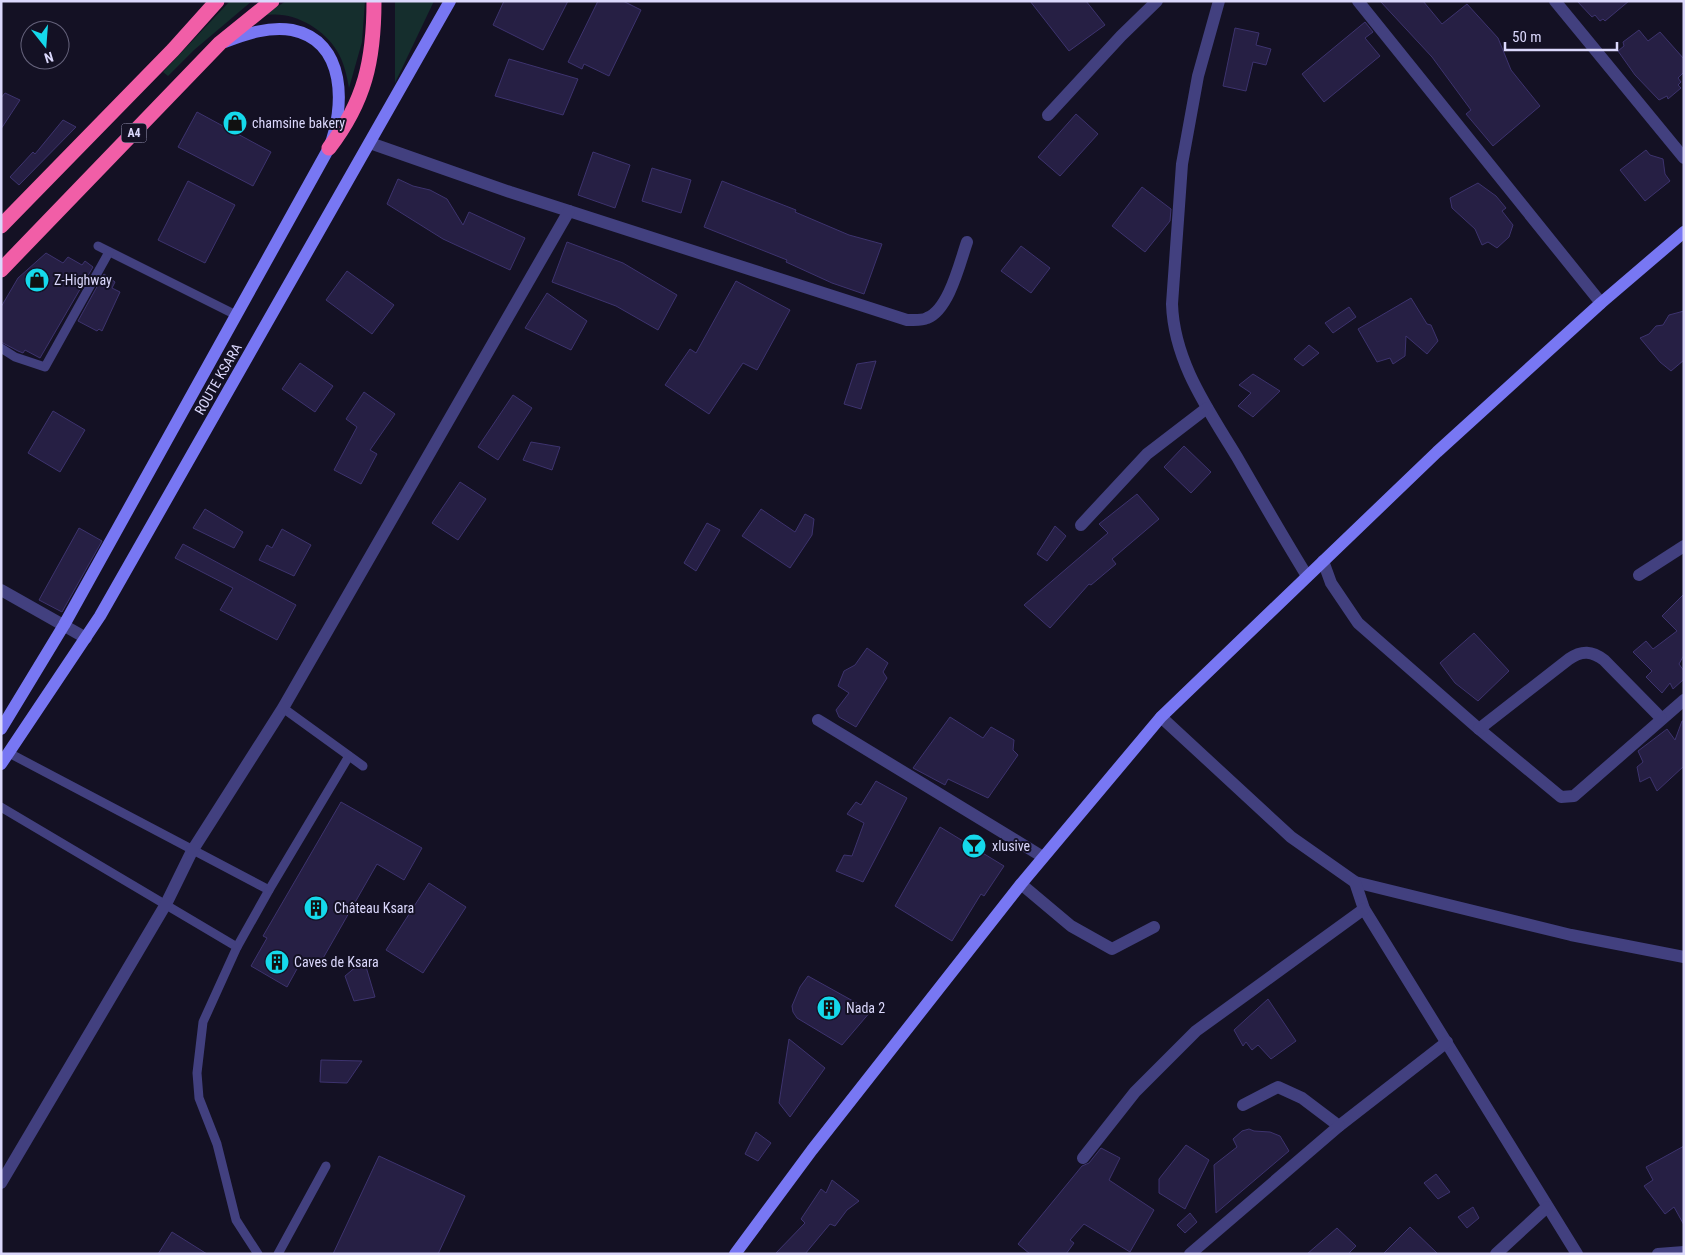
<svg xmlns="http://www.w3.org/2000/svg" width="1685" height="1255" viewBox="0 0 1685 1255" font-family="'Roboto Condensed',sans-serif">
<style>
.green{fill:#152e2d}
.building{fill:#261f44;stroke:#3d336e}
.lines{fill:none;stroke-linecap:round;stroke-linejoin:round}
.lane{stroke:#42407f;stroke-width:9}
.street{stroke:#42407f;stroke-width:12}
.secondary{stroke:#7877f3;stroke-width:12}
.highway{stroke:#f15ea7;stroke-width:15}
.labels{text-anchor:middle;stroke-width:4;stroke-linejoin:round;paint-order:stroke}
.shield{fill:#141124;stroke:#9f9cbb;stroke-width:1}
.shield-label{font-size:12px;font-weight:bold;fill:#dbd8fc}
.poi-label{font-size:14px;fill:#dbd8fc;stroke:#141124;text-anchor:start}
.street-label{font-size:14px;fill:#dbd8fc;stroke:#141124}
</style>
<rect width="100%" height="100%" fill="#141124"/>
<!-- green -->
<g class="green">
<path d="M230 1H252L194 50 168 76 163 72Z"/>
<path d="M286 1H365L362 42 349 88C347 76 344 62 337 51 323 27 289 9 263 16Z"/>
<path d="M395 1H434L395 83Z"/>
</g>
<!-- building -->
<g class="building">
<path d="M504 1H568L543 50 493 25Z"/>
<path d="M598 1H623L641 10 609 76 584 64 582 69 568 62Z"/>
<path d="M1030 1H1086L1105 25 1069 51Z"/>
<path d="M1380 1H1423L1442 24 1467 4 1498 38 1511 70 1540 106 1493 146 1466 114 1471 110 1432 57Z"/>
<path d="M1577 1H1629L1605 21 1603 19 1600 21 1595 15 1592 17Z"/>
<path d="M1365 22 1373 32 1365 38 1380 56 1324 102 1302 74Z"/>
<path d="M1235 28 1259 33 1256 45 1271 49 1266 65 1253 62 1246 91 1223 86Z"/>
<path d="M1639 30 1648 41 1660 32 1684 59V72L1678 78 1681 82 1678 85 1681 88 1668 99 1667 96 1659 100 1635 75 1618 51 1624 46 1623 42Z"/>
<path d="M509 59 578 79 563 115 495 96Z"/>
<path d="M5 93 20 100 1 129V98Z"/>
<path d="M197 112 271 152 253 186 178 147Z"/>
<path d="M1076 114 1098 134 1060 176 1038 157Z"/>
<path d="M63 120 76 127 19 185 10 177 33 152 35 154Z"/>
<path d="M1646 150 1650 155 1663 159 1665 174 1670 181 1645 201 1620 170Z"/>
<path d="M593 152 630 165 615 208 578 195Z"/>
<path d="M652 168 691 180 681 213 642 201Z"/>
<path d="M398 179 413 186 430 190 447 199 463 225 469 212 525 238 510 270 443 239 387 204Z"/>
<path d="M188 181 235 205 205 263 158 240Z"/>
<path d="M722 181 796 210 795 212 849 235 882 244 864 294 832 283 786 262 787 260 704 227Z"/>
<path d="M1478 183 1496 196 1506 208 1502 211 1513 225 1509 237 1497 248 1488 242 1482 245 1475 229 1452 208 1450 198Z"/>
<path d="M1142 187 1171 209 1170 221 1145 252 1112 226Z"/>
<path d="M567 242 623 263 677 295 658 330 616 306 552 282Z"/>
<path d="M1021 246 1050 268 1031 293 1001 271Z"/>
<path d="M46 253 63 263 68 257 82 265 85 261 93 267 40 358 25 350 23 353 18 351 1 342V307L18 278Z"/>
<path d="M347 271 394 305 372 334 326 300Z"/>
<path d="M104 274 115 282 112 288 120 292 102 331 99 329 97 331 78 321Z"/>
<path d="M736 281 790 310 757 370 743 363 709 414 665 385 690 349 696 353Z"/>
<path d="M547 293 587 321 571 350 525 328Z"/>
<path d="M1411 298 1427 324 1431 325 1438 341 1427 354 1406 336 1405 356 1393 364 1390 358 1377 362 1358 329Z"/>
<path d="M1349 307 1356 317 1333 333 1325 323Z"/>
<path d="M1684 311V360L1671 371 1660 362 1640 338 1649 334 1656 326 1663 325 1669 315Z"/>
<path d="M1309 345 1319 353 1303 366 1294 359Z"/>
<path d="M876 361 861 409 844 404 857 364Z"/>
<path d="M300 363 333 386 315 412 282 389Z"/>
<path d="M1253 374 1280 391 1253 417 1238 406 1251 393 1239 385Z"/>
<path d="M364 392 395 414 370 450 377 454 361 484 334 470 357 427 346 419Z"/>
<path d="M513 395 532 408 498 460 478 447Z"/>
<path d="M53 411 85 430 60 472 28 453Z"/>
<path d="M531 442 560 447 552 470 523 460Z"/>
<path d="M1184 446 1211 472 1191 493 1164 467Z"/>
<path d="M460 482 486 499 458 540 432 523Z"/>
<path d="M1137 494 1159 519 1112 559 1116 564 1091 585 1089 584 1050 628 1024 605 1108 533 1099 524Z"/>
<path d="M205 509 243 532 234 548 193 528Z"/>
<path d="M761 509 795 532 805 514 814 519 812 535 790 568 742 536Z"/>
<path d="M707 523 720 530 696 571 684 563Z"/>
<path d="M1055 526 1066 536 1047 561 1037 554Z"/>
<path d="M79 528 102 541 62 612 39 600Z"/>
<path d="M282 529 311 545 294 576 259 560 267 545 272 548Z"/>
<path d="M183 544 296 605 277 640 220 610 233 588 175 558Z"/>
<path d="M1684 594V655L1679 664 1684 671V679L1673 689 1670 683 1662 693 1646 677 1652 671 1633 652 1646 641 1653 649 1677 631 1662 616Z"/>
<path d="M1474 633 1509 671 1478 701 1455 683 1440 663Z"/>
<path d="M867 648 888 663 883 672 887 678 856 727 839 717 836 710 849 693 838 686 844 671 855 665Z"/>
<path d="M950 717 983 738 991 727 1014 740 1013 750 1018 755 988 798 948 779 945 785 913 768Z"/>
<path d="M1682 721H1684V766L1657 791 1650 777 1640 782 1637 767 1643 762 1638 751 1667 729 1675 740Z"/>
<path d="M876 781 907 798 863 882 836 871 844 855 852 856 864 823 847 814 856 802 861 805Z"/>
<path d="M341 802 422 848 404 880 377 864 318 967 303 958 287 987 251 966 267 938 263 936Z"/>
<path d="M940 827 1004 866 984 896 981 894 952 941 895 906Z"/>
<path d="M429 883 466 907 423 973 386 950Z"/>
<path d="M364 960 375 997 354 1001 345 976Z"/>
<path d="M808 976 871 1011 842 1045 797 1018 793 1012 792 1006 800 987Z"/>
<path d="M1268 999 1296 1041 1271 1059 1258 1045 1252 1050 1246 1042 1243 1046 1234 1030Z"/>
<path d="M789 1039 825 1068 790 1117 779 1103Z"/>
<path d="M321 1060 362 1061 347 1083 320 1082Z"/>
<path d="M1249 1129 1254 1131 1270 1132 1280 1136 1289 1151 1216 1213 1214 1165 1237 1147 1233 1139 1242 1131Z"/>
<path d="M756 1132 771 1143 758 1161 745 1154Z"/>
<path d="M1186 1145 1209 1160 1185 1209 1159 1193V1179Z"/>
<path d="M1684 1146V1225L1674 1207 1665 1214 1644 1186 1653 1180 1646 1167Z"/>
<path d="M1101 1148 1120 1158 1109 1180 1154 1210 1130 1252 1084 1224 1070 1240 1074 1243 1066 1254H1030L1018 1244 1082 1166 1089 1163Z"/>
<path d="M379 1156 465 1196 438 1254H333Z"/>
<path d="M1436 1174 1450 1192 1438 1199 1424 1183Z"/>
<path d="M832 1180 859 1201 847 1210 835 1226 830 1224 805 1254H775L805 1223 801 1219 821 1189 826 1193Z"/>
<path d="M1473 1207 1479 1218 1467 1228 1458 1217Z"/>
<path d="M1190 1213 1197 1222 1185 1233 1177 1225Z"/>
<path d="M1410 1227 1438 1254H1383Z"/>
<path d="M1337 1228 1356 1246 1348 1254H1307Z"/>
<path d="M172 1232 207 1254H158Z"/>
</g>
<g class="lines">
<!-- lane -->
<g class="lane">
<path d="M98 246 236 315"/>
<path d="M1 348 15 357 45 367 109 252"/>
<path d="M283 708 363 766"/>
<path d="M9 753 269 890"/>
<path d="M1 807 237 947"/>
<path d="M258 1254 236 1220 217 1144 199 1098 197 1073 203 1022 237 947 269 890 349 756"/>
<path d="M278 1254 326 1166"/>
</g>
<!-- street -->
<g class="street">
<path d="M1219 1 1198 76 1182 164 1172 304C1174 362 1208 409 1237 457 1260 497 1283 537 1307 576"/>
<path d="M1358 1 1601 303"/>
<path d="M1555 1 1684 158"/>
<path d="M1048 115 1121 36 1157 1"/>
<path d="M370 143 510 192 907 320C914 320 921 321 927 318 949 310 960 262 967 242"/>
<path d="M1081 525 1147 454 1207 408"/>
<path d="M1323 561 1331 583 1358 623 1479 729 1561 797 1574 796 1684 700"/>
<path d="M1639 575 1684 546"/>
<path d="M1 590 86 638"/>
<path d="M1161 717 1291 837 1355 882 1571 935 1684 957"/>
<path d="M818 720 1043 857"/>
<path d="M1479 729 1569 659C1582 650 1592 651 1604 660L1661 718"/>
<path d="M1355 882 1364 909 1577 1254"/>
<path d="M1021 884 1071 926 1112 949 1154 927"/>
<path d="M1243 1105 1278 1087 1302 1098 1339 1126 1447 1042"/>
<path d="M1083 1158 1135 1092 1196 1031 1364 909"/>
<path d="M1 1183 166 904 192 851 283 708 569 211"/>
<path d="M1190 1254 1339 1126"/>
<path d="M1496 1254 1547 1207"/>
<path d="M1658 1254 1684 1252"/>
</g>
<!-- secondary -->
<g class="secondary">
<path d="M1 729 64 625 329 148C345 108 347 41 292 30 269 26 246 34 225 42"/>
<path d="M1 764 100 616 450 1"/>
<path d="M735 1254 812 1150 1021 884 1161 717 1437 452 1601 303 1684 232"/>
</g>
<!-- highway -->
<g class="highway">
<path d="M329 148C365 101 374 60 374 1"/>
<path d="M1 226 173 50 217 1"/>
<path d="M1 270 220 43 272 1"/>
</g>
</g>
<!-- icons -->
<defs>
<symbol id="shop-disc" viewBox="-11 -11 22 22"><circle r="9.5" fill="#15d9eb" stroke="#141124"/><path d="M-5-2.5h2.3a2.7 3.5 0 0 1 5.4 0H5L5.5 6h-11ZM-1.5-2.5h3a1.5 2.3 0 0 0-3 0Z" fill="#111"/></symbol>
<symbol id="bar-disc" viewBox="-11 -11 22 22"><circle r="9.5" fill="#15d9eb" stroke="#141124"/><path d="M-6-5H6L.8 .8V4.5H3.5V6h-7V4.5H-.8V.8Z" fill="#111"/></symbol>
<symbol id="building-disc" viewBox="-11 -11 22 22"><circle r="9.5" fill="#15d9eb" stroke="#141124"/><path d="M-4-6H4V6H1V3H-1V6H-4ZM-2.5-4.3h1.7v1.8h-1.7ZM.8-4.3h1.7v1.8H.8ZM-2.5-1h1.7V.8h-1.7ZM.8-1h1.7V.8H.8Z" fill="#111"/></symbol>
</defs>
<g fill-rule="evenodd">
<use href="#shop-disc" x="221" y="109" width="28" height="28"/>
<use href="#shop-disc" x="23" y="266" width="28" height="28"/>
<use href="#bar-disc" x="960" y="832" width="28" height="28"/>
<use href="#building-disc" x="302" y="894" width="28" height="28"/>
<use href="#building-disc" x="263" y="948" width="28" height="28"/>
<use href="#building-disc" x="815" y="994" width="28" height="28"/>
</g>
<g class="labels">
<!-- shield labels -->
<rect class="shield" x="121.5" y="123.5" width="25" height="19" rx="4"/>
<g class="shield-label">
<text x="134" y="137">A4</text>
</g>
<!-- poi labels -->
<g class="poi-label">
<text x="252" y="128">chamsine bakery</text>
<text x="54" y="285">Z-Highway</text>
<text x="992" y="851">xlusive</text>
<text x="334" y="913">Château Ksara</text>
<text x="294" y="967">Caves de Ksara</text>
<text x="846" y="1013">Nada 2</text>
</g>
<!-- street labels -->
<g class="street-label">
<text transform="translate(218 379) rotate(-60)" y="5">ROUTE KSARA</text>
</g>
</g>
<!-- border -->
<rect width="1685" height="1255" fill="none" stroke="#dbd8fc" stroke-width="5"/>
<!-- north arrow -->
<g transform="translate(45 45) rotate(163)"><circle r="24" fill="#141124" stroke="#64617a"/>
<path d="M0-4L9 19L0 12L-9 19Z" fill="#15d9eb"/>
<text y="-8" font-size="14" font-weight="bold" text-anchor="middle" fill="#dbd8fc">N</text>
</g>
<!-- scale -->
<path d="M1505 42v8h112v-8" fill="none" stroke="#dbd8fc" stroke-width="2.5"/>
<text x="1512" y="42" font-size="15" fill="#dbd8fc" stroke="#141124" stroke-width="4" paint-order="stroke">50 m</text>
</svg>
